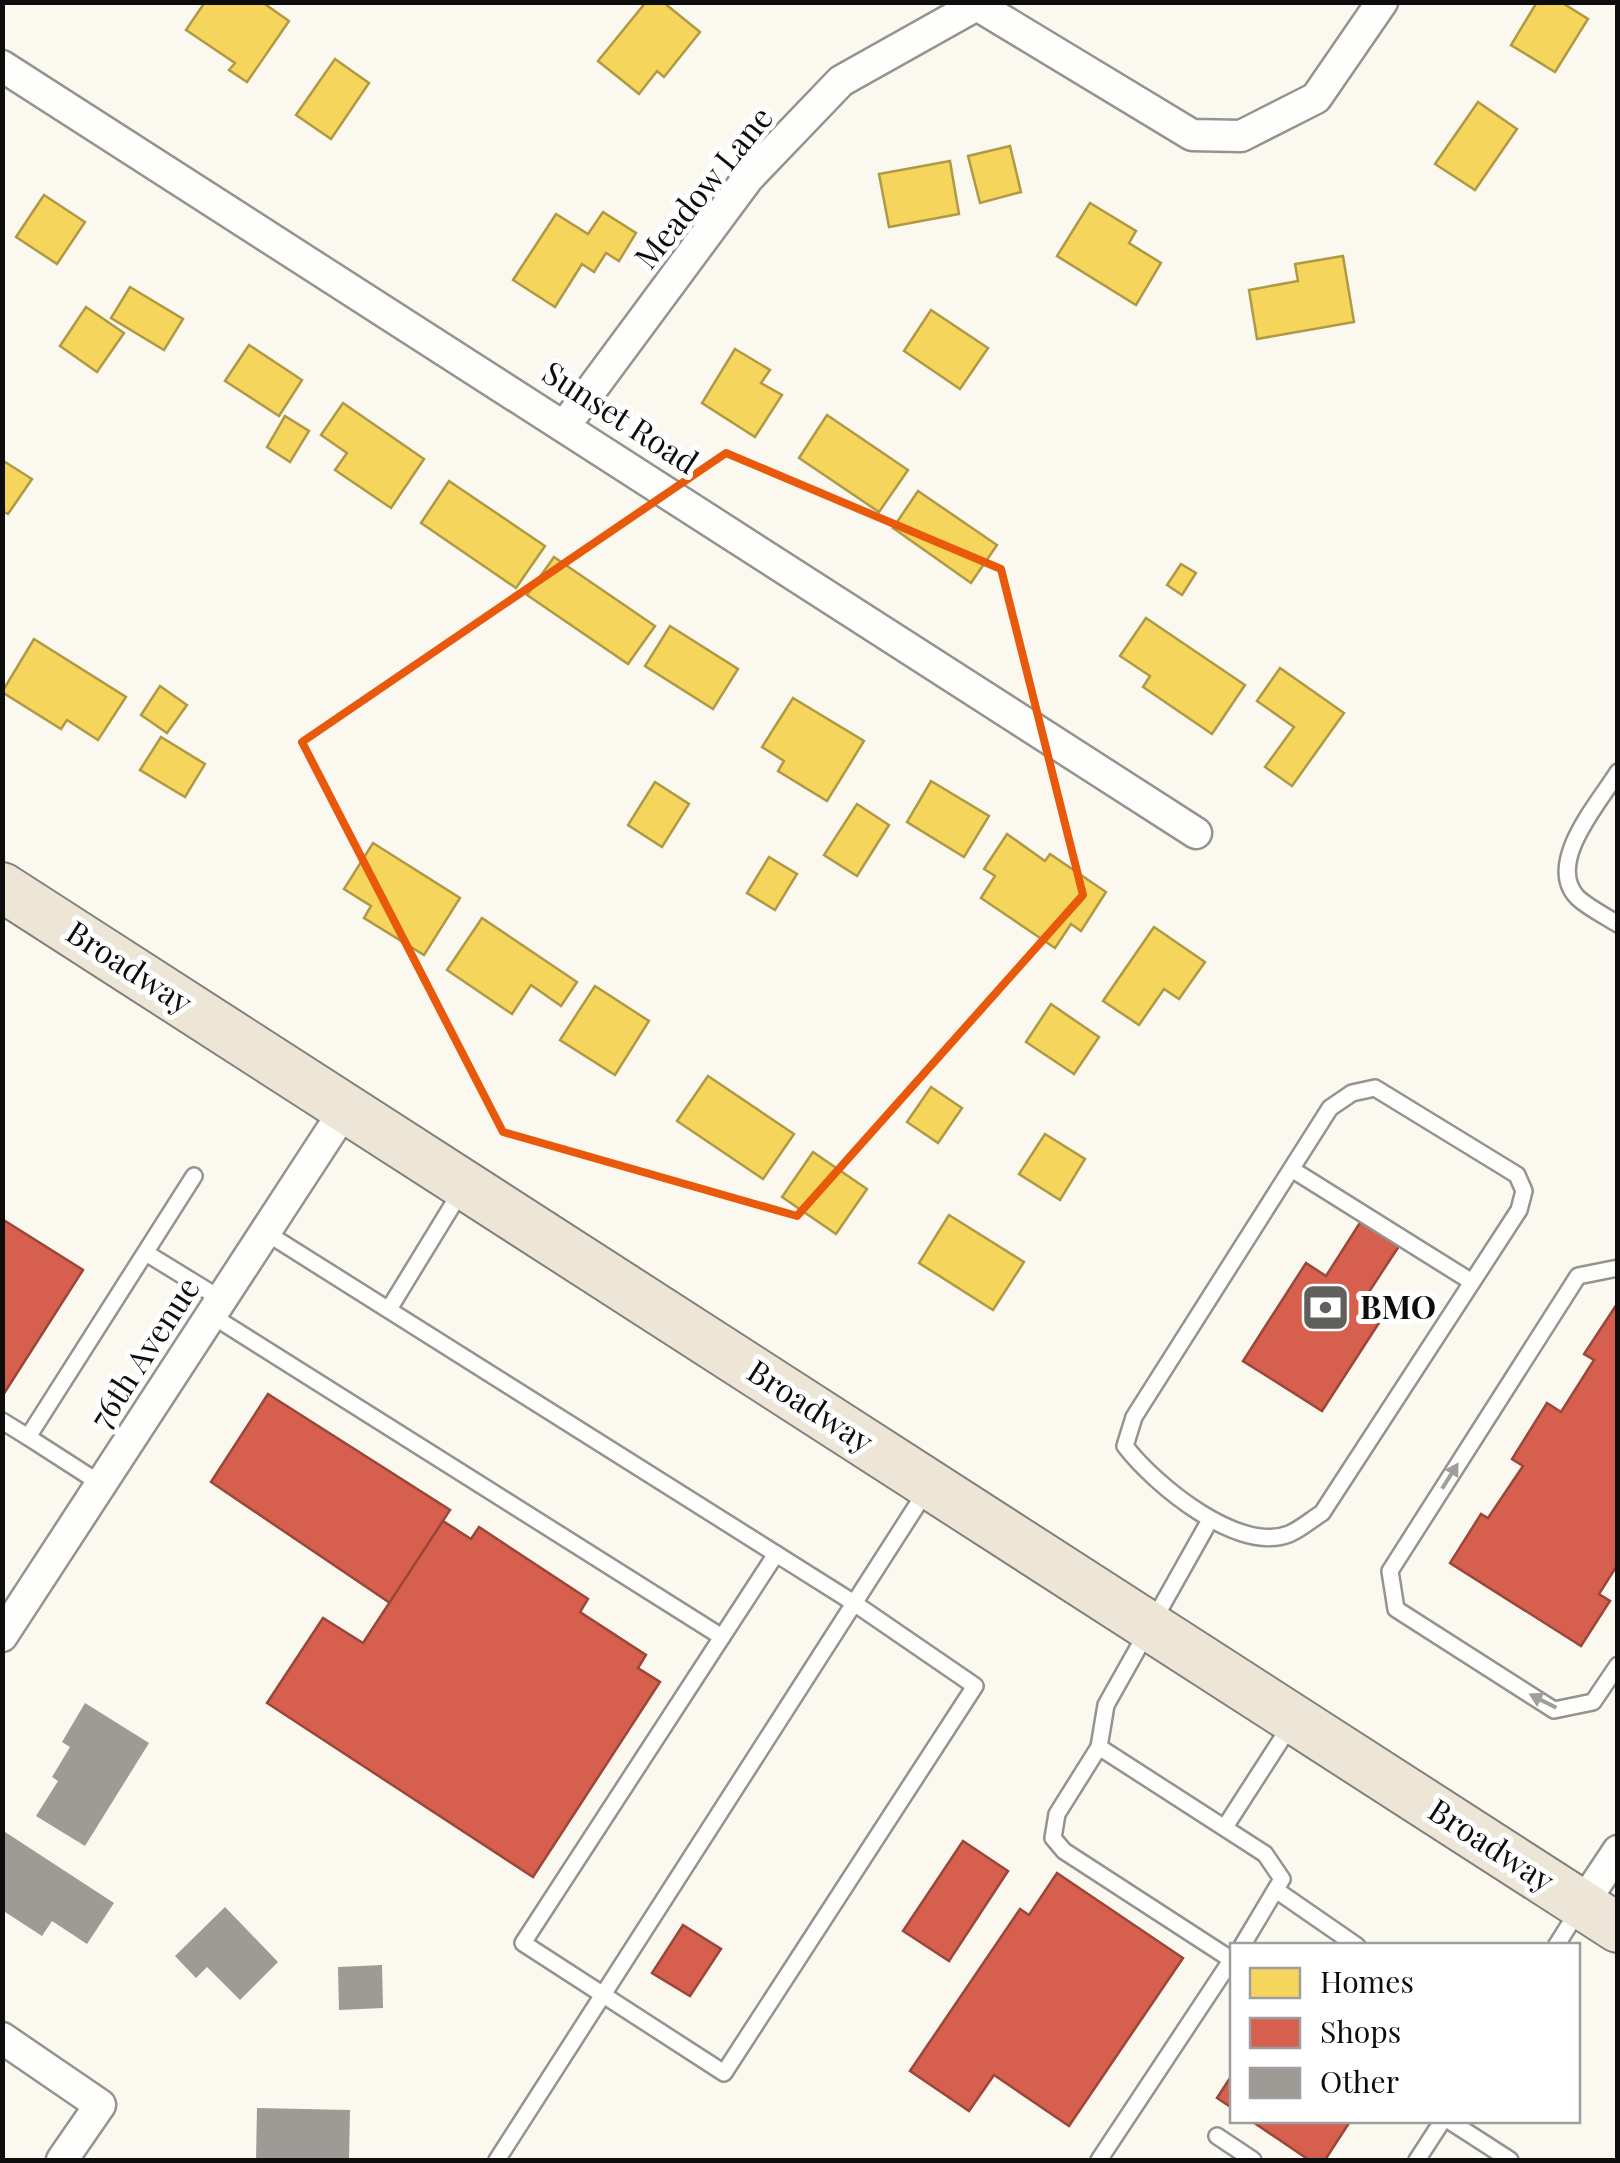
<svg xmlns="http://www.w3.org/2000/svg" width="1620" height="2163" viewBox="0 0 1620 2163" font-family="'Playfair Display',serif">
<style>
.homes{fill:#f6d55c;stroke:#b09944;stroke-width:2.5}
.shops{fill:#d6604d;stroke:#9a473a;stroke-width:2.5}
.building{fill:#9e9b96}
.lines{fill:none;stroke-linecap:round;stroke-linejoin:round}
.service-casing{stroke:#94938f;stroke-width:20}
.minor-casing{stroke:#94938f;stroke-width:35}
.primary-casing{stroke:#81807c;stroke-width:52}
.service{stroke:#fefefd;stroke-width:15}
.minor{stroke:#fefefd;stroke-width:30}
.primary{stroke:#ede6d7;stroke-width:48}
.oneway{fill:#9e9e9d}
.marked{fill:none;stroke:#e8590c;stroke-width:8;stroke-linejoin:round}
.labels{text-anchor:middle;stroke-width:10;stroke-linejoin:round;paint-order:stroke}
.street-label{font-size:32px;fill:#0d0d0d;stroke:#fff}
.poi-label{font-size:32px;font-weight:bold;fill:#0d0d0d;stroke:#fff;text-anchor:start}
</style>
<rect width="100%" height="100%" fill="#fbf8f0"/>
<!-- homes -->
<g class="homes">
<path d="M205 2H262L289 21 247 82 229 70 235 63 186 30Z"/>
<path d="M646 2H663L700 32 664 77 657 71 639 94 598 61Z"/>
<path d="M1537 2H1561L1588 19 1555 72 1511 45Z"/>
<path d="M335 59 369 83 331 139 296 115Z"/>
<path d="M1478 102 1517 129 1475 190 1435 164Z"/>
<path d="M1010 146 1021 192 980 203 968 156Z"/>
<path d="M950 161 959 214 889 227 879 174Z"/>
<path d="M44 195 85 222 57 264 16 237Z"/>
<path d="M1090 203 1136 231 1129 243 1161 263 1136 305 1057 256Z"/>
<path d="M603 212 636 233 619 261 606 253 594 272 582 264 555 307 513 280 556 214 588 234Z"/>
<path d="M1343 256 1354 322 1257 339 1249 290 1298 281 1295 264Z"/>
<path d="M130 287 183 319 164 350 111 318Z"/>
<path d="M86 307 124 333 97 372 60 346Z"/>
<path d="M931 310 988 348 960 389 904 351Z"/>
<path d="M249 345 302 380 279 416 225 381Z"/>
<path d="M735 349 770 370 761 383 782 395 755 437 702 403Z"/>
<path d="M343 403 424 459 391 508 335 470 347 453 321 435Z"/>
<path d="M827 415 908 470 879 512 799 458Z"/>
<path d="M285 416 309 431 290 462 267 447Z"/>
<path d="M2 460 32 479 8 514 2 511Z"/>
<path d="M449 481 545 546 516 588 421 523Z"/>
<path d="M918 491 997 545 971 583 893 528Z"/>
<path d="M554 557 655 626 628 664 527 595Z"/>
<path d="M1181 564 1196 573 1182 595 1167 585Z"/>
<path d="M1146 618 1245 685 1212 734 1143 687 1150 676 1120 656Z"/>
<path d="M670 626 738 669 713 709 645 666Z"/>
<path d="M34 639 126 697 98 740 67 720 61 729 2 692Z"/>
<path d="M1280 668 1344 713 1292 786 1265 767 1294 727 1257 701Z"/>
<path d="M160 686 187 705 167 733 141 715Z"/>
<path d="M793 698 864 741 827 801 778 771 784 761 762 747Z"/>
<path d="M161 737 205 764 185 797 140 770Z"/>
<path d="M931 781 989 816 964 857 907 822Z"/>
<path d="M655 782 689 804 662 847 628 825Z"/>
<path d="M857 804 889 825 857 876 824 855Z"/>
<path d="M1007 834 1045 861 1050 854 1106 892 1081 931 1071 924 1055 948 981 898 995 876 984 869Z"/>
<path d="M373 843 460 898 424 955 364 918 371 906 344 889Z"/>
<path d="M769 857 797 874 775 910 747 893Z"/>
<path d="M482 918 577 982 561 1006 531 985 512 1014 447 970Z"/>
<path d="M1154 927 1205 962 1179 999 1164 989 1139 1025 1103 1001Z"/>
<path d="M595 986 649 1021 615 1075 560 1040Z"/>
<path d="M1051 1004 1099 1037 1074 1074 1026 1042Z"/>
<path d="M708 1076 794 1134 763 1179 677 1121Z"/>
<path d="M931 1087 962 1108 938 1143 907 1122Z"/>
<path d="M1045 1134 1085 1159 1060 1200 1019 1174Z"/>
<path d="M813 1152 867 1189 836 1234 782 1197Z"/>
<path d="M949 1215 1024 1262 993 1310 919 1263Z"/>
</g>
<!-- shops -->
<g class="shops">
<path d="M1363 1218 1401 1243 1363 1301 1384 1315 1322 1411 1243 1361 1306 1263 1326 1276Z"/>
<path d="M2 1219 83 1270 5 1392 2 1390Z"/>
<path d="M1617 1304 1618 1564 1599 1594 1610 1601 1581 1646 1450 1563 1481 1514 1488 1518 1523 1466 1512 1459 1547 1403 1561 1412 1594 1360 1584 1354Z"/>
<path d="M268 1394 450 1510 390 1603 211 1482Z"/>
<path d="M443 1521 471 1539 479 1527 588 1599 580 1612 646 1655 638 1668 660 1682 533 1877 267 1703 323 1618 363 1643Z"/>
<path d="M963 1841 1008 1871 949 1961 903 1931Z"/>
<path d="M1057 1873 1183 1958 1069 2126 994 2075 969 2111 910 2071 1020 1909 1029 1915Z"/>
<path d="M683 1925 721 1949 690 1996 652 1973Z"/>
<path d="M1232 2075V2108L1217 2098Z"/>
<path d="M1250 2120H1351L1325 2160H1309Z"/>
</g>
<!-- building -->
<g class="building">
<path d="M85 1703 149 1743 85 1846 36 1816 58 1781 52 1777 70 1747 62 1742Z"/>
<path d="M2 1830 114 1903 87 1944 52 1921 42 1936 2 1910Z"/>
<path d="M225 1907 278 1962 240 2000 207 1967 196 1978 175 1956Z"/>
<path d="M382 1965 383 2008 339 2010 338 1967Z"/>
<path d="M257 2108 350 2110 349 2160H256Z"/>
</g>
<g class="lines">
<defs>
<g id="service">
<path d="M1618 772C1599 803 1544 864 1578 898 1589 908 1605 916 1618 924"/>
<path d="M1375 1088 1517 1175 1524 1191 1519 1210 1322 1513C1312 1519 1301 1529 1289 1534 1238 1554 1154 1484 1125 1446L1134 1417 1330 1108 1352 1093Z"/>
<path d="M1293 1170 1472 1282"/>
<path d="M265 1232 854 1603 975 1686 724 2073 523 1943 722 1637"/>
<path d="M146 1253 221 1299"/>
<path d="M1618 1268 1578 1276 1390 1571 1396 1609 1554 1710 1593 1702 1618 1665"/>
<path d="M389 1309 463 1188"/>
<path d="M211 1315 722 1637 776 1554"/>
<path d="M2 1421 28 1437"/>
<path d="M101 1484 28 1437 194 1176"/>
<path d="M1099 1747 1106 1705 1210 1520"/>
<path d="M1225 1827 1292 1723"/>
<path d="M1276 1890 1357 1946"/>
<path d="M1556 1946 1578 1911"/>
<path d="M1232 1960 1064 1851 1053 1838 1057 1814 1099 1747 1265 1854 1282 1879 1242 1946"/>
<path d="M1448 2120 1510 2160"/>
<path d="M1217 2136 1253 2160"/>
<path d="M497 2160 928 1488"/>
<path d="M1099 2160 1232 1959"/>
<path d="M1417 2160 1443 2120"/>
</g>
<g id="minor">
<path d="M977 5 1192 135 1241 136 1316 98 1382 2"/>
<path d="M2 66 1196 833"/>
<path d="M566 424 748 178 841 81 982 2"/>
<path d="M2 1636 346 1108"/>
<path d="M1582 1905 1618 1851"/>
<path d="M2 2038 100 2105 62 2160"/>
</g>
<path id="primary" d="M2 887 1618 1928"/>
</defs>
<!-- service casing -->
<use href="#service" class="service-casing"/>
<!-- minor casing -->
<use href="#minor" class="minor-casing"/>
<!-- primary casing -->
<use href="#primary" class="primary-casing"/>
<!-- service -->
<use href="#service" class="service"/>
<!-- minor -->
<use href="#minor" class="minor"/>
<!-- primary -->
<use href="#primary" class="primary"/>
</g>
<!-- one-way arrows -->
<defs><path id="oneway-solid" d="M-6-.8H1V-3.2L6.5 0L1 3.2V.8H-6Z" transform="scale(2.5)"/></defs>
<g class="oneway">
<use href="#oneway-solid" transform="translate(1450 1476) rotate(-58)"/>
<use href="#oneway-solid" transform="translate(1543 1701) rotate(-153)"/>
</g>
<!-- marked area -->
<path class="marked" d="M726 453 1001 569 1083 895 797 1216 503 1132 302 742Z"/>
<!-- icons -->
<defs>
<symbol id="bank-square" viewBox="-11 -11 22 22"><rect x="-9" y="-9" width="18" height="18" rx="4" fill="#605f5c" stroke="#fff"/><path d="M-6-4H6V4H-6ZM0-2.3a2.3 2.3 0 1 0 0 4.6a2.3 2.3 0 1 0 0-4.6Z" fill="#fff"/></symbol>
</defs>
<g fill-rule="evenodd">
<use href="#bank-square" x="1298" y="1280" width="55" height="55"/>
</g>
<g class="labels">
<!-- street labels -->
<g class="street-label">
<text transform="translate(704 188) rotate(-51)" y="11">Meadow Lane</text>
<text transform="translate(620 418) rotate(33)" y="11">Sunset Road</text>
<text transform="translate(129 968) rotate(33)" y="11">Broadway</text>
<text transform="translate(145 1353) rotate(-57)" y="11">76th Avenue</text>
<text transform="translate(810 1407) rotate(33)" y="11">Broadway</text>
<text transform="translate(1491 1846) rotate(33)" y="11">Broadway</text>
</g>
<!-- poi labels -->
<g class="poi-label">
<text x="1360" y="1319">BMO</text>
</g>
</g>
<!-- border -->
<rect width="1620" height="2163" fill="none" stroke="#0d0d0d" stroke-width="10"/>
<!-- legend -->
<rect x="1230" y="1943" width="350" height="180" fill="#ffffff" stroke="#9e9e9e" stroke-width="2.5"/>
<rect x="1250" y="1968" width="50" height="30" fill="#f6d55c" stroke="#9e9e9e" stroke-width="2.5"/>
<text x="1320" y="1993" font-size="30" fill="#0d0d0d">Homes</text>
<rect x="1250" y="2018" width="50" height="30" fill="#d6604d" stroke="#9e9e9e" stroke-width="2.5"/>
<text x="1320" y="2043" font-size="30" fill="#0d0d0d">Shops</text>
<rect x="1250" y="2068" width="50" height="30" fill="#9e9b96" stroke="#9e9e9e" stroke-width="2.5"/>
<text x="1320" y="2093" font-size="30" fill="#0d0d0d">Other</text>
</svg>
